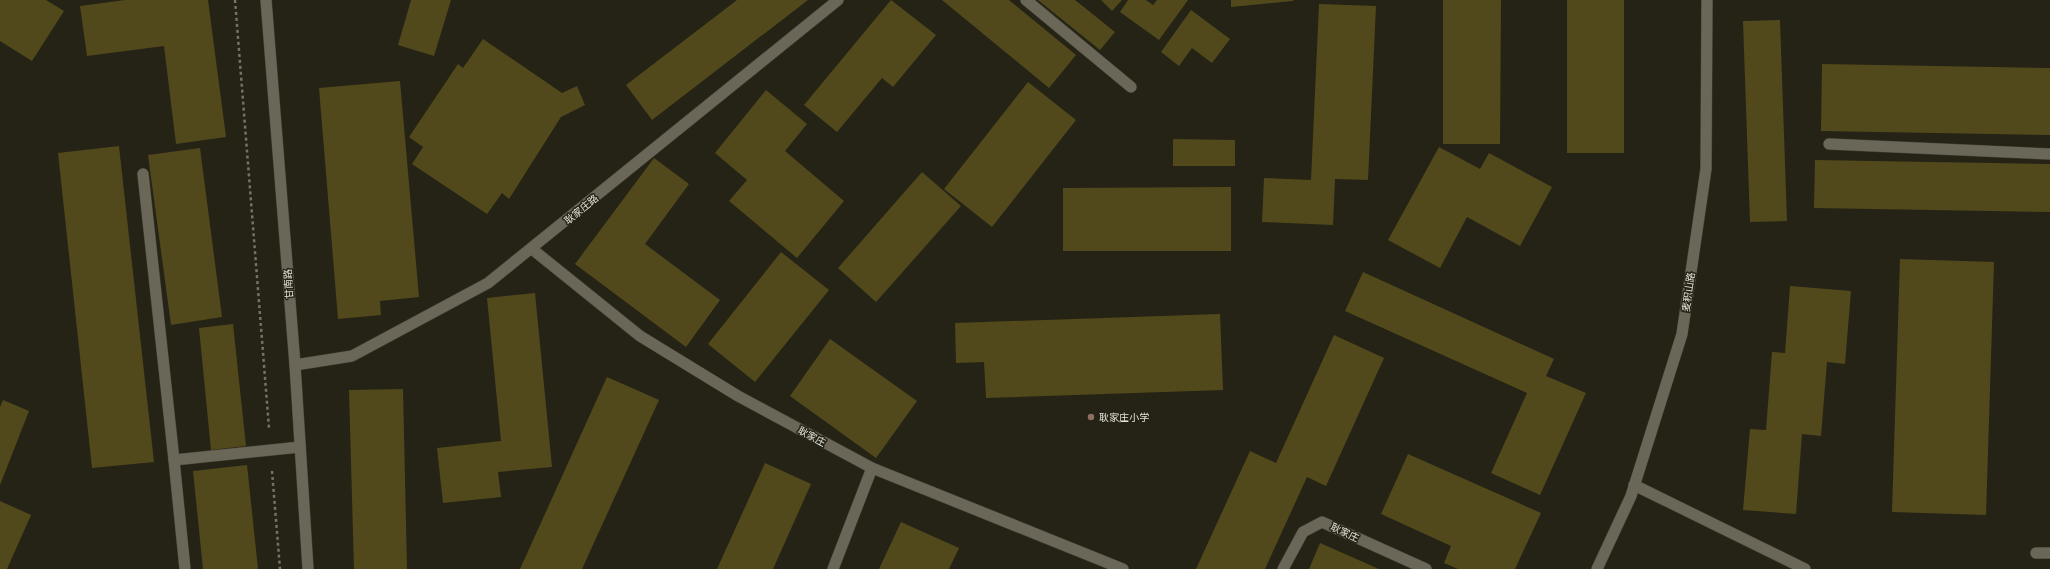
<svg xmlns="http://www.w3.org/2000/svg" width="2050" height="569" viewBox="0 0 2050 569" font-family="Lato,'Noto Sans SC',sans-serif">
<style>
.building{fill:#51491b}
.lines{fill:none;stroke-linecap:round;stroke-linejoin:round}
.service-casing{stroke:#424036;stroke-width:12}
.minor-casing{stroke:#424036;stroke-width:12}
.tertiary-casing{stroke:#424036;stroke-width:12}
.path{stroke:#747367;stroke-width:2.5;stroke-dasharray:3 3;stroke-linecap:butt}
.service{stroke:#6a6758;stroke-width:11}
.minor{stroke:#6a6758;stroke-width:11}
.tertiary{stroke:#6a6758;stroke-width:11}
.education-dot{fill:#8d6e63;stroke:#252316;stroke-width:1.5}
.labels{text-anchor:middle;stroke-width:3;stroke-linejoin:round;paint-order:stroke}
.street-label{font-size:10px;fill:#e6e5dc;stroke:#252316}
.poi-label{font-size:10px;fill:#e6e5dc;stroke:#252316;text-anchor:start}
</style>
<rect width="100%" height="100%" fill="#252316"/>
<!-- building -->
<g class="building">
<path d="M0 0H46L64 11 32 61 0 41Z"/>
<path d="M125 0H208L226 137 176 144 164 46 87 56 80 6Z"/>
<path d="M411 0H451L434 56 398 45Z"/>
<path d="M737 0H808L652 120 626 85Z"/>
<path d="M891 0 936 35 893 87 882 78 837 132 804 105Z"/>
<path d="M942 0H1009L1076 55 1049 88Z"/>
<path d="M1038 0H1075L1115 32 1100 50Z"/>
<path d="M1101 0H1122L1112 11Z"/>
<path d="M1128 0H1146L1153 5 1157 0H1188L1159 40 1120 12Z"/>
<path d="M1231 0H1293V1L1231 7Z"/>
<path d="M1443 0H1501L1500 144H1443Z"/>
<rect x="1567" y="0" width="57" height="153"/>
<path d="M1319 4 1376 6 1368 180 1335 179 1333 225 1262 222 1264 178 1311 180Z"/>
<path d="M1191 10 1230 39 1212 63 1192 48 1179 66 1161 52Z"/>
<path d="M1780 20 1787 221 1750 222 1743 21Z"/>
<path d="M483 39 562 93 577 86 585 105 561 117 509 199 502 193 487 214 412 164 423 147 409 137 458 64 463 68Z"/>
<path d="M1822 64 2050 68V135L1821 131Z"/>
<path d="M400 81 419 297 380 301 381 315 338 319 319 88Z"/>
<path d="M1028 82 1076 120 992 227 944 189Z"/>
<path d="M766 90 807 124 785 151 844 201 797 258 729 201 747 180 715 153Z"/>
<path d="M1173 139 1235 140V166H1173Z"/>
<path d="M119 146 154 462 92 468 58 153Z"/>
<path d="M1439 147 1480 169 1489 153 1552 187 1520 246 1467 217 1440 268 1388 240Z"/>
<path d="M200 148 222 317 171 325 148 155Z"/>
<path d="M654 158 689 184 645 244 720 300 686 347 575 264Z"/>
<path d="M1815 160 2050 164V212L1814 208Z"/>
<path d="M922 172 961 206 876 302 838 268Z"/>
<path d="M1231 187V251H1063V188Z"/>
<path d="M781 252 829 290 755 382 708 344Z"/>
<path d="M1900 259 1994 262 1986 515 1892 512Z"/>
<path d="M1363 272 1554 359 1546 376 1586 393 1540 495 1491 473 1527 393 1345 311Z"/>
<path d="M1790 286 1851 291 1845 364 1827 362 1821 436 1802 434 1796 514 1743 510 1750 429 1766 430 1772 352 1785 353Z"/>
<path d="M535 293 552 467 498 472 501 497 443 503 437 448 501 441 487 298Z"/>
<path d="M1220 314 1223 390 986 398 984 362 956 363 955 323Z"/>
<path d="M233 324 246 446 211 450 199 328Z"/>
<path d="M1334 335 1384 358 1326 486 1307 477 1265 569H1196L1250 451 1276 463Z"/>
<path d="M830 339 917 401 876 458 790 396Z"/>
<path d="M607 377 659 400 582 569H520Z"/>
<path d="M403 389 407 569H354L349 390Z"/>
<path d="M3 400 29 411 0 485V407Z"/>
<path d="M1408 454 1541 513 1515 569H1458L1444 563 1451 546 1381 514Z"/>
<path d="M765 463 811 484 773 569H717Z"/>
<path d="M247 465 258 569H203L193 471Z"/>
<path d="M0 501 31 515 7 569H0Z"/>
<path d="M901 522 959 548 949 569H879Z"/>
<path d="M1320 543 1379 569H1309Z"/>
</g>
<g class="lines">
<defs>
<g id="service">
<path d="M1026 0 1131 87"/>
<path d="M1829 144 2050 154"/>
<path d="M1634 485 1805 569"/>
<path d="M2036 553H2050"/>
</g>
<g id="minor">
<path d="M143 174 174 460"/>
<path d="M532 249 640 336 738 396 872 468 1123 569"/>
<path d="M295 365 352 356 488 283 838 0"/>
<path d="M185 569 174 460 300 447"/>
<path d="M833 569 872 468"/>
<path d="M1283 569 1303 532 1322 522 1426 569"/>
</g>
<g id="tertiary">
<path d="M266 0 295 365 308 569"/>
<path d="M1597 569 1631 496 1682 334 1706 169 1707 0"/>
</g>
</defs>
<!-- service casing -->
<use href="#service" class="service-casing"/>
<!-- minor casing -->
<use href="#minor" class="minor-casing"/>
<!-- tertiary casing -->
<use href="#tertiary" class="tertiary-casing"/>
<!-- path -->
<g class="path">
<path d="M235 0 269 428"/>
<path d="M272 471 280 569"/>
</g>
<!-- service -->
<use href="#service" class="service"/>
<!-- minor -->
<use href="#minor" class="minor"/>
<!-- tertiary -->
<use href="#tertiary" class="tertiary"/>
</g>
<!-- markers -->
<circle class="education-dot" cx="1091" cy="417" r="4"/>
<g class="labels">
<!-- street labels -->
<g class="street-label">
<text transform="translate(581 209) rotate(-39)" y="4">耿家庄路</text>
<text transform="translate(288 284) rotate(-94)" y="4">甘南路</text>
<text transform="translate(1688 292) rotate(-82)" y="4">麦积山路</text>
<text transform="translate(812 436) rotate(28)" y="4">耿家庄</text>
<text transform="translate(1345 532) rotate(25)" y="4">耿家庄</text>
</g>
<!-- poi labels -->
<g class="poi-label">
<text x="1099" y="421">耿家庄小学</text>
</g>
</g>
</svg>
